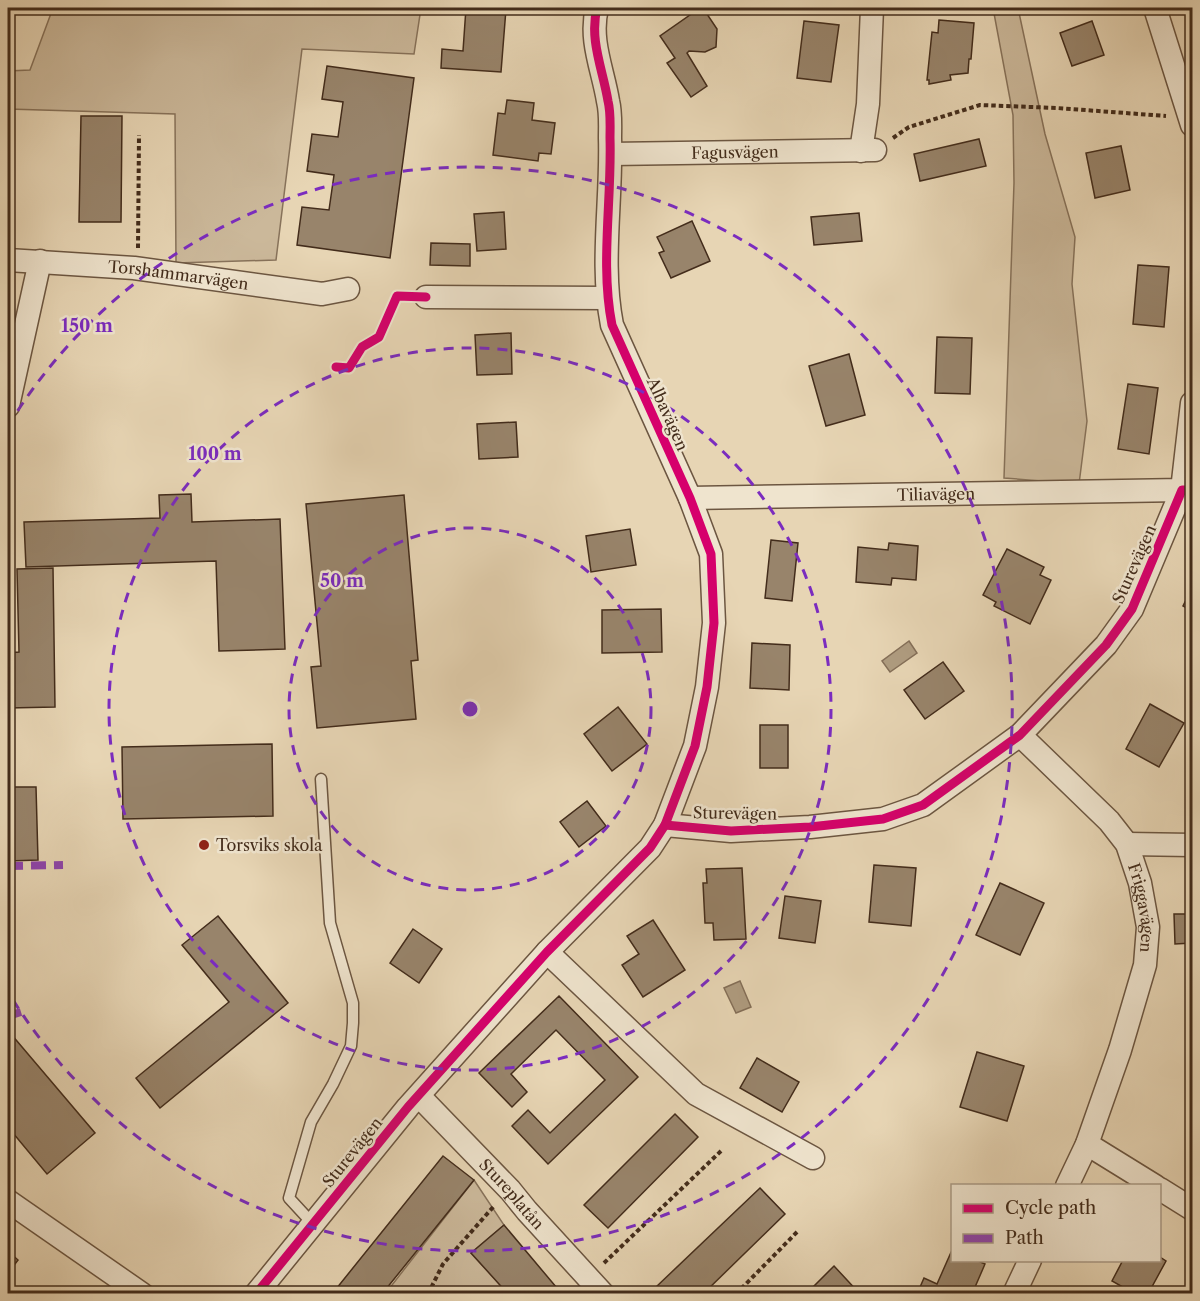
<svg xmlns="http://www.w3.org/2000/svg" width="1200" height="1301" viewBox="0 0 1200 1301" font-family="'Libre Caslon Text',serif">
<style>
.green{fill:#cbb89a;stroke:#87725a;stroke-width:1.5}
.water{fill:#af9c80;stroke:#846f58;stroke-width:1.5}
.building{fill:#98846b;stroke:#432c1b;stroke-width:1.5}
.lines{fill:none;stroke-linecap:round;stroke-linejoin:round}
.service-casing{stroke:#6c5641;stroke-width:13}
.minor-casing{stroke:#6c5641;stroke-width:25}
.path{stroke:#432c1b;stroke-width:4;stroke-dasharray:4.5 3;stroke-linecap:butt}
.service{stroke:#efe4ce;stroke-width:10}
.minor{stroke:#efe4ce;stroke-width:22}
.quiet{stroke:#8e44ad;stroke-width:8;stroke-dasharray:15 8;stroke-linecap:butt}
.cycleway-casing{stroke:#efe4ce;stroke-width:13}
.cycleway{stroke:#d6006c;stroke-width:9}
.ring{fill:none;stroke:#7b2cbf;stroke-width:3;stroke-dasharray:10 8}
.poi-dot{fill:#8f2418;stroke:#efe4ce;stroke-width:2}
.labels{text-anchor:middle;stroke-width:5;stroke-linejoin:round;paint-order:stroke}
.street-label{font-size:16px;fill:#432c1b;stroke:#efe4ce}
.poi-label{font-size:16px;fill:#432c1b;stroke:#efe4ce;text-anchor:start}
.centre{fill:#7b2cbf;stroke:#efe4ce;stroke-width:3}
.ring-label{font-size:18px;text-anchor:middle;font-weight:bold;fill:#7b2cbf;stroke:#efe4ce;stroke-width:5;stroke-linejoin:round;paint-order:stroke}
</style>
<rect width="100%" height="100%" fill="#e7d5b4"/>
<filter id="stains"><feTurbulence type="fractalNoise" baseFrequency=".00333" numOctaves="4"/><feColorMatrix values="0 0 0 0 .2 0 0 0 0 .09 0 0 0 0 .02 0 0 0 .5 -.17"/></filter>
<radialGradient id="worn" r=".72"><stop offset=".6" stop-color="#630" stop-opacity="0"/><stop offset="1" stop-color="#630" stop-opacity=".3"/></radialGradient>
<!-- green -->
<g class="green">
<path d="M53 8H421L414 54 302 49 276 260 176 263 175 114 8 109V71L30 70Z"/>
<path d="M993 8H1018L1045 134 1075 237 1072 284 1087 421 1079 484 1004 478 1014 183 1013 115Z"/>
<path d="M474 1180 504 1225 471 1253 508 1293 385 1294Z"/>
</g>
<!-- water -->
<g class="water">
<path d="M909 641 917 653 890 672 882 661Z"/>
<path d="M740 981 751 1007 736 1013 724 988Z"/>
</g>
<!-- building -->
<g class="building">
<path d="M466 8 506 9 501 72 441 68 442 49 463 51Z"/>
<path d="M700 8H703L717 29 716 47 705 52 689 51 687 53 707 86 691 97 667 63 675 58 660 36Z"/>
<path d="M939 20 974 23 971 59H969L968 73 950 75 951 80 929 84V80H927L932 32 938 33Z"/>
<path d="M804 21 839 25 831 82 797 78Z"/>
<path d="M1092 21 1104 55 1072 66 1060 33Z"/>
<path d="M327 66 414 78 390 258 297 245 302 207 329 210 334 175 307 171 312 134 338 137 343 102 322 99Z"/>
<path d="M507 100 534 103 532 120 555 123 551 154 539 153 538 161 493 155 498 113 505 114Z"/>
<path d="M81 116H122L121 222H79Z"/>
<path d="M979 139 986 166 920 181 914 154Z"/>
<path d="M1121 146 1130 190 1095 198 1086 153Z"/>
<path d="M504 212 506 249 477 251 474 214Z"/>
<path d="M859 213 862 241 814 245 811 217Z"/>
<path d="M692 221 710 261 671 278 659 253 664 251 657 237Z"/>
<path d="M431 243 470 244V266L430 265Z"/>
<path d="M1138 265 1169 267 1164 327 1133 324Z"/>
<path d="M511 333 512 374 477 375 475 335Z"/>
<path d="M937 337 972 338 970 394 935 393Z"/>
<path d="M849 354 865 415 826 426 809 366Z"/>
<path d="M1128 384 1158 388 1149 454 1118 449Z"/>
<path d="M516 422 518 457 479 459 477 424Z"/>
<path d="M191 494 192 522 280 519 285 649 219 651 216 561 26 567 24 522 160 518 159 495Z"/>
<path d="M404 495 418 660 411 661 416 719 317 728 311 667 321 666 306 504Z"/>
<path d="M630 529 636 565 591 572 586 536Z"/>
<path d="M771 540 798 543 792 601 765 598Z"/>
<path d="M889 543 918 546 916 580 892 578 891 585 856 582 858 547 888 550Z"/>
<path d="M1007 549 1044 567 1040 575 1051 580 1030 624 994 606 996 602 983 595Z"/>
<path d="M53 568 55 707 8 708V653L19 652 17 569Z"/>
<path d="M1192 588V611L1183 606Z"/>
<path d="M661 609 662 652 602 653V610Z"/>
<path d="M752 643 790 645 789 690 750 688Z"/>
<path d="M943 662 964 691 925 719 904 690Z"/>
<path d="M1150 704 1184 723 1159 767 1126 749Z"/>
<path d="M618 707 647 744 612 771 584 734Z"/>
<rect x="760" y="725" width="28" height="43"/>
<path d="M8 737 9 787H36L38 860 8 861Z"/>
<path d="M272 744 273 816 123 819 122 747Z"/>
<path d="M587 801 606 826 579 847 560 822Z"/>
<path d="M874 865 916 868 911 926 869 922Z"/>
<path d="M742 868 746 939 714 940 713 923H705L703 883H707L706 869Z"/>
<path d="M1000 883 1044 903 1020 955 976 935Z"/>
<path d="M785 896 821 901 815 943 779 938Z"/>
<path d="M1174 914H1192V943L1175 944Z"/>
<path d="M218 916 288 1003 160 1108 136 1078 229 1002 182 945Z"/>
<path d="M653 920 685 970 643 997 622 965 639 954 627 936Z"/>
<path d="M413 929 442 949 419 983 390 963Z"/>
<path d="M559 996 638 1077 548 1164 512 1126 528 1110 550 1133 605 1080 556 1030 511 1074 527 1092 512 1107 479 1073Z"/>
<path d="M11 1034 95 1133 47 1174 8 1127V1037Z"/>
<path d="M977 1052 1024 1066 1007 1121 960 1107Z"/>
<path d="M757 1058 799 1082 782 1112 740 1088Z"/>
<path d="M675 1114 698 1137 608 1228 584 1205Z"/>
<path d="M443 1156 474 1180 382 1294H332Z"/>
<path d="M760 1188 785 1214 703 1294H662L656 1287Z"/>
<path d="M504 1225 562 1294H508L471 1253Z"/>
<path d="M952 1250V1260H976L985 1264 972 1294H917L924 1278 937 1284Z"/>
<path d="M8 1251 18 1260 8 1273Z"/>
<path d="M1160 1257 1166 1261 1148 1294H1135L1112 1281 1123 1260H1160Z"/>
<path d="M834 1266 860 1294H806Z"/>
</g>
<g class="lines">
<defs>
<path id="service" d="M313 1224 289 1198 311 1122 333 1084 351 1046 353 1023V1003L330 923 321 779"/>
<g id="minor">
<path d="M1155 8 1192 125"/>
<path d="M861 151 868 104 872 8"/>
<path id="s1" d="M611 154 875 150"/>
<path id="s2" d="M8 260 134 268 322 294 348 289"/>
<path d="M426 297 607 298"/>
<path d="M8 406 40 261"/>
<path id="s3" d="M690 498 1182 490 1192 403"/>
<path id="s4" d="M1020 735 1109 821 1127 844 1140 883 1148 927 1145 965 1120 1050 1087 1144 1067 1186"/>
<path d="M665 825 731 831 810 827 883 819 923 805 1020 735 1106 645 1132 609 1182 490H1192"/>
<path d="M1127 844 1192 845"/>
<path d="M547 952 696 1094 813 1158"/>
<path id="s5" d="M419 1096 510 1190 527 1211 603 1294"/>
<path d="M1087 1144 1155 1186"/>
<path d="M1160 1189 1192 1209"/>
<path d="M8 1201 142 1294"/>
<path d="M256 1294 408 1107 547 952 650 848 665 825 695 746 707 687 714 623 711 554 690 498 612 325C600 264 612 200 610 138 610 126 611 113 608 101 603 70 589 40 597 8"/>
<path d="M1014 1294 1030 1260"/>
</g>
</defs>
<!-- service casing -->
<use href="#service" class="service-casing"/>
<!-- minor casing -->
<use href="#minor" class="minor-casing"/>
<!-- path -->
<g class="path">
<path d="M893 138 909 127 980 105 1057 108 1166 116"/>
<path d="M8 229 11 226 12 121"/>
<path d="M138 248 139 135"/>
<path d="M604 1263 721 1151"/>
<path d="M428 1294 443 1264 494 1206"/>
<path d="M736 1294 799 1230"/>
</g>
<!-- service -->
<use href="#service" class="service"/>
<!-- minor -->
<use href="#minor" class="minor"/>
<!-- quiet -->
<g class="quiet">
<path d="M8 866 63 865"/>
<path d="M8 1016 21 1012"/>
</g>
<defs>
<g id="cycleway">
<path d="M336 367 349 368 362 347 379 337 397 296 426 297"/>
<path d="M665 825 731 831 810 827 883 819 923 805 1020 735 1106 645 1132 609 1182 490H1192"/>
<path d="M256 1294 408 1107 547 952 650 848 665 825 695 746 707 687 714 623 711 554 690 498 612 325C600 264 612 200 610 138 610 126 611 113 608 101 603 70 589 40 597 8"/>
</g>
</defs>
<!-- cycleway casing -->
<use href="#cycleway" class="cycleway-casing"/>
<!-- cycleway -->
<use href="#cycleway" class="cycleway"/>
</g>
<!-- distance rings -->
<g class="ring">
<circle cx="470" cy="709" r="181"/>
<circle cx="470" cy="709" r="361"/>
<path d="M8 426A542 542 0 1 1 8 992"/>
</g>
<!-- markers -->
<circle class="poi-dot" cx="204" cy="845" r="6"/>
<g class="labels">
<!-- street labels -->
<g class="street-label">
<text dy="6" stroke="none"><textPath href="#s1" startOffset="124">Fagusvägen</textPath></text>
<text dy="6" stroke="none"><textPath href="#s2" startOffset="171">Torshammarvägen</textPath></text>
<text transform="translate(668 414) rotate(66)" y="6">Albavägen</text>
<text dy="6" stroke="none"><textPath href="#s3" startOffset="246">Tiliavägen</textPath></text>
<text transform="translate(1134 564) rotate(-66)" y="6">Sturevägen</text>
<text transform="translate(735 813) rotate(1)" y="6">Sturevägen</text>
<text dy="6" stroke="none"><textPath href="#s4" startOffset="219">Friggavägen</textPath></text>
<text transform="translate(352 1152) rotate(-51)" y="6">Sturevägen</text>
<text dy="6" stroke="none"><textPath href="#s5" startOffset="135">Stureplatån</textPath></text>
</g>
<!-- poi labels -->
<g class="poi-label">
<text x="216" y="851">Torsviks skola</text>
</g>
</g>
<circle cx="470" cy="709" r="9" class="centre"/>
<g class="ring-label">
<text x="87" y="332">150 m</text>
<text x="215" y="460">100 m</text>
<text x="342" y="587">50 m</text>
</g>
<!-- margin -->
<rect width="1200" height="1301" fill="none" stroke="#e7d5b4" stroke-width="30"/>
<rect x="9" y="9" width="1182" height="1283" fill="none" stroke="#432c1b" stroke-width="3"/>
<rect x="15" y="15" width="1170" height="1271" fill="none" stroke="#432c1b" stroke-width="1.5"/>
<!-- legend -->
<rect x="951" y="1184" width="210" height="78" fill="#efe4ce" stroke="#aa9a86" stroke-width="1.5"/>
<rect x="963" y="1204" width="30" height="9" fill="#d6006c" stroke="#aa9a86" stroke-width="1.5"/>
<text x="1005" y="1214" font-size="18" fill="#432c1b">Cycle path</text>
<rect x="963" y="1234" width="30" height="9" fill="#8e44ad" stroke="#aa9a86" stroke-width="1.5"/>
<text x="1005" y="1244" font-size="18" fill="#432c1b">Path</text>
<rect width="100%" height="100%" filter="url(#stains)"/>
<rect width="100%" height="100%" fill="url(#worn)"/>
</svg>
